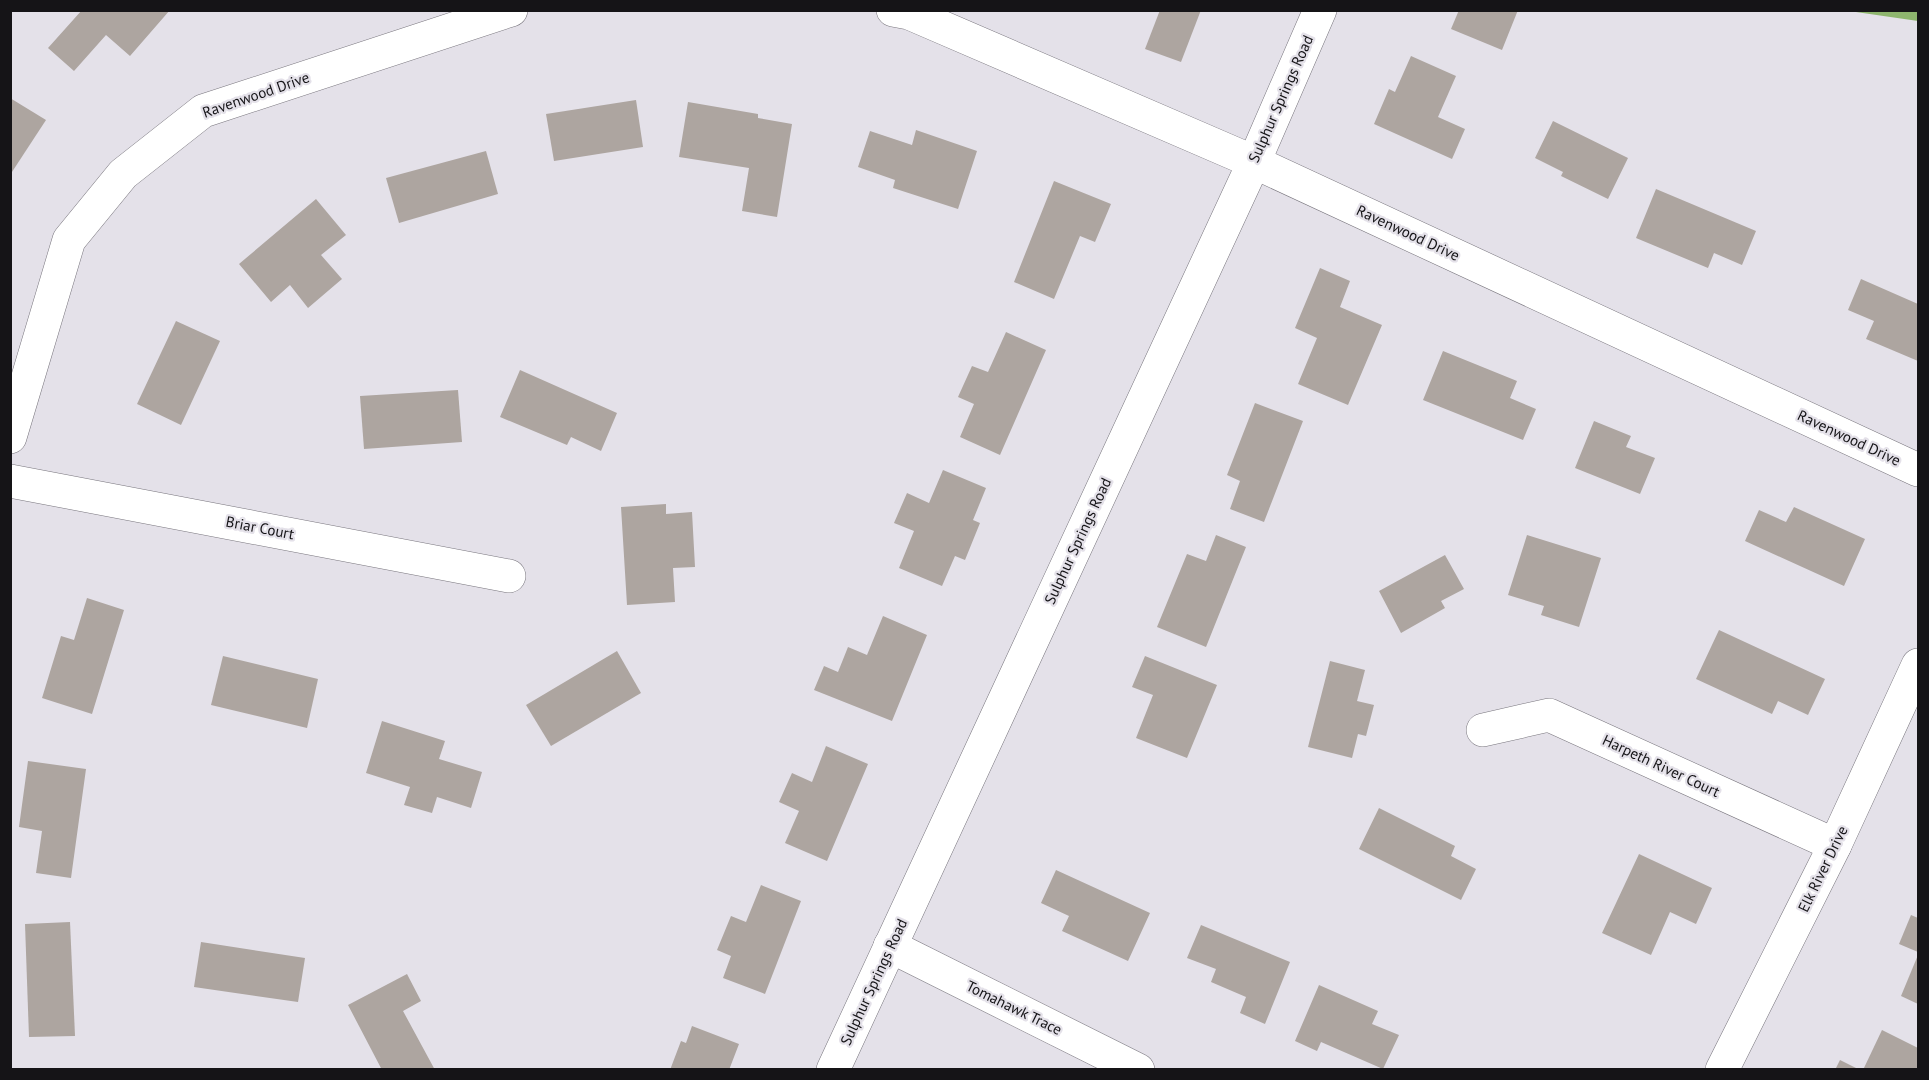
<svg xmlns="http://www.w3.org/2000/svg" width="1929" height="1080" viewBox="0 0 1929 1080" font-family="'PT Sans',sans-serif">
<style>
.forest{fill:#8eb56e}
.building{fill:#ada5a0}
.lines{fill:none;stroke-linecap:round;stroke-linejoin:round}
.minor-casing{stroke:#78757d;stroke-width:34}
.minor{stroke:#fff;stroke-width:33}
.labels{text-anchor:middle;stroke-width:4.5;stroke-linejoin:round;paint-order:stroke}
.street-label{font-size:15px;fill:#151417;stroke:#e4e1e9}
</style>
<rect width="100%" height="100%" fill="#e4e1e9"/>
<!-- forest -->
<path class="forest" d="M1849 11H1918V21Z"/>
<!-- building -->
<g class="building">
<path d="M82 10H170L130 56 106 35 74 71 48 48Z"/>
<path d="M1160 10H1201L1181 62 1145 49Z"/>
<path d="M1459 10H1518L1502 50 1451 29Z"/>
<path d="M1411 56 1456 76 1438 117 1465 129 1452 159 1374 124 1389 89 1395 92Z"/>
<path d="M10 98 46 120 10 175Z"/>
<path d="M636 100 643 147 554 161 546 114Z"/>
<path d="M688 102 758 114V118L792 124 777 217 742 211 749 168 679 157Z"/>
<path d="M1553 121 1628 158 1608 199 1561 176 1563 172 1535 158Z"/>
<path d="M916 130 977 151 958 209 893 188 895 180 858 167 870 131 912 145Z"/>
<path d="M486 151 498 194 399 223 386 178Z"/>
<path d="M1054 181 1111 204 1095 242 1080 236 1054 299 1014 282Z"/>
<path d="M1656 189 1756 231 1742 265 1714 253 1708 268 1636 238Z"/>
<path d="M316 199 346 235 321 255 342 279 308 308 290 285 271 302 239 264Z"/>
<path d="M1320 268 1350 281 1340 307 1382 325 1348 405 1298 384 1317 338 1295 328Z"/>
<path d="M1861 279 1918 304V361L1866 339 1874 321 1848 310Z"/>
<path d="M176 321 220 341 181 425 137 404Z"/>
<path d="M1006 332 1046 350 1000 455 960 437 974 404 958 397 972 366 988 372Z"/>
<path d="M1443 351 1517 381 1510 398 1536 409 1523 440 1423 400Z"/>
<path d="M520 370 617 413 601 451 571 437 567 445 500 417Z"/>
<path d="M458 390 462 442 364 449 360 396Z"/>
<path d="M1255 403 1303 421 1264 522 1230 509 1240 481 1227 475Z"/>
<path d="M1594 421 1631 436 1626 447 1655 458 1640 494 1575 468Z"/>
<path d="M943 470 986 488 973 520 980 523 965 560 955 556 942 586 899 568 914 531 894 523 907 493 929 503Z"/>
<path d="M666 504V514L692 512 695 567 673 568 675 602 627 605 621 507Z"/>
<path d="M1794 507 1865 539 1844 586 1745 541 1759 510 1786 522Z"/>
<path d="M1216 535 1246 547 1206 647 1157 627 1187 554 1206 561Z"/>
<path d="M1527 535 1601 558 1579 627 1541 615 1544 606 1508 595Z"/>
<path d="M1445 555 1464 589 1441 601 1445 608 1401 633 1379 591Z"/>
<path d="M87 598 124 610 92 714 42 698 61 636 74 640Z"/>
<path d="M883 616 927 635 892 721 814 690 824 666 838 672 848 647 867 655Z"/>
<path d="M1719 630 1825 679 1808 715 1778 701 1772 714 1696 679Z"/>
<path d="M617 651 641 693 551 746 526 705Z"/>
<path d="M223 656 318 679 307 728 211 705Z"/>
<path d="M1145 656 1217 685 1187 758 1136 738 1153 695 1132 687Z"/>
<path d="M1330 661 1365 670 1357 701 1374 705 1366 736 1358 734 1352 758 1308 747Z"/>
<path d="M382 721 445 741 439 759 482 772 471 808 437 797 432 813 404 805 410 787 366 773Z"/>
<path d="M826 746 868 764 827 861 785 843 799 811 779 802 792 773 812 782Z"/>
<path d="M28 761 86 769 71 878 36 873 42 831 19 827Z"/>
<path d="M1379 808 1455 846 1451 856 1476 869 1461 900 1359 849Z"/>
<path d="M1639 854 1712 888 1696 924 1670 912 1651 955 1602 933Z"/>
<path d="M1056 870 1150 913 1128 961 1062 931 1069 916 1041 903Z"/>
<path d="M761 885 801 901 765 994 723 978 731 956 717 950 731 916 746 922Z"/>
<path d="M1911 915 1918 918V952L1899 944Z"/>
<path d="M70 922 75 1036 29 1037 25 924Z"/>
<path d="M1201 925 1290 962 1265 1024 1240 1013 1246 997 1211 982 1216 969 1187 958Z"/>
<path d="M201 942 305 958 298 1002 194 987Z"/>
<path d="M1918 955V1004L1901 996Z"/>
<path d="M407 974 421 1001 403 1011 435 1070H382L348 1005Z"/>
<path d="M1319 985 1378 1011 1372 1024 1399 1035 1383 1069 1321 1042 1317 1051 1295 1041Z"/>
<path d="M692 1026 739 1044 729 1070H670L681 1041 686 1043Z"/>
<path d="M1882 1030 1918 1048V1070H1863Z"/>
<path d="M1840 1060 1860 1070H1835Z"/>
</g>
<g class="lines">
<defs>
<g id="minor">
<path d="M893 10 909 13 1254 162 1918 470"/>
<path d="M10 437 69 240 123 174 203 111 511 10"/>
<path d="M10 481 509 576"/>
<path d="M1483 730 1549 715 1835 845"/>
<path d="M890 946 1138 1070"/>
<path d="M833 1070 1254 162 1320 10"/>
<path d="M1722 1070 1835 845 1918 665"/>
</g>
</defs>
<!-- minor casing -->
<use href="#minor" class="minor-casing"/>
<!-- minor -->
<use href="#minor" class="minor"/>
</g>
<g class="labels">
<!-- street labels -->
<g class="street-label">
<text transform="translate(256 95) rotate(-19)" y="5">Ravenwood Drive</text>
<text transform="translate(1281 99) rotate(-66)" y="5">Sulphur Springs Road</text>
<text transform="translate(1408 233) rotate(25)" y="5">Ravenwood Drive</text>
<text transform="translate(1849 438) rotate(25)" y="5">Ravenwood Drive</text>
<text transform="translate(260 528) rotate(11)" y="5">Briar Court</text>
<text transform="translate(1078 541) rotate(-65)" y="5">Sulphur Springs Road</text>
<text transform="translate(1661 766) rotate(25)" y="5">Harpeth River Court</text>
<text transform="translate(1823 869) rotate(-64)" y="5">Elk River Drive</text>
<text transform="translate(874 982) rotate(-65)" y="5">Sulphur Springs Road</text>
<text transform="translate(1014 1008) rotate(26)" y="5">Tomahawk Trace</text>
</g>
</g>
<!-- border -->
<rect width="1929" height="1080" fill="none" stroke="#151417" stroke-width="24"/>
</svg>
